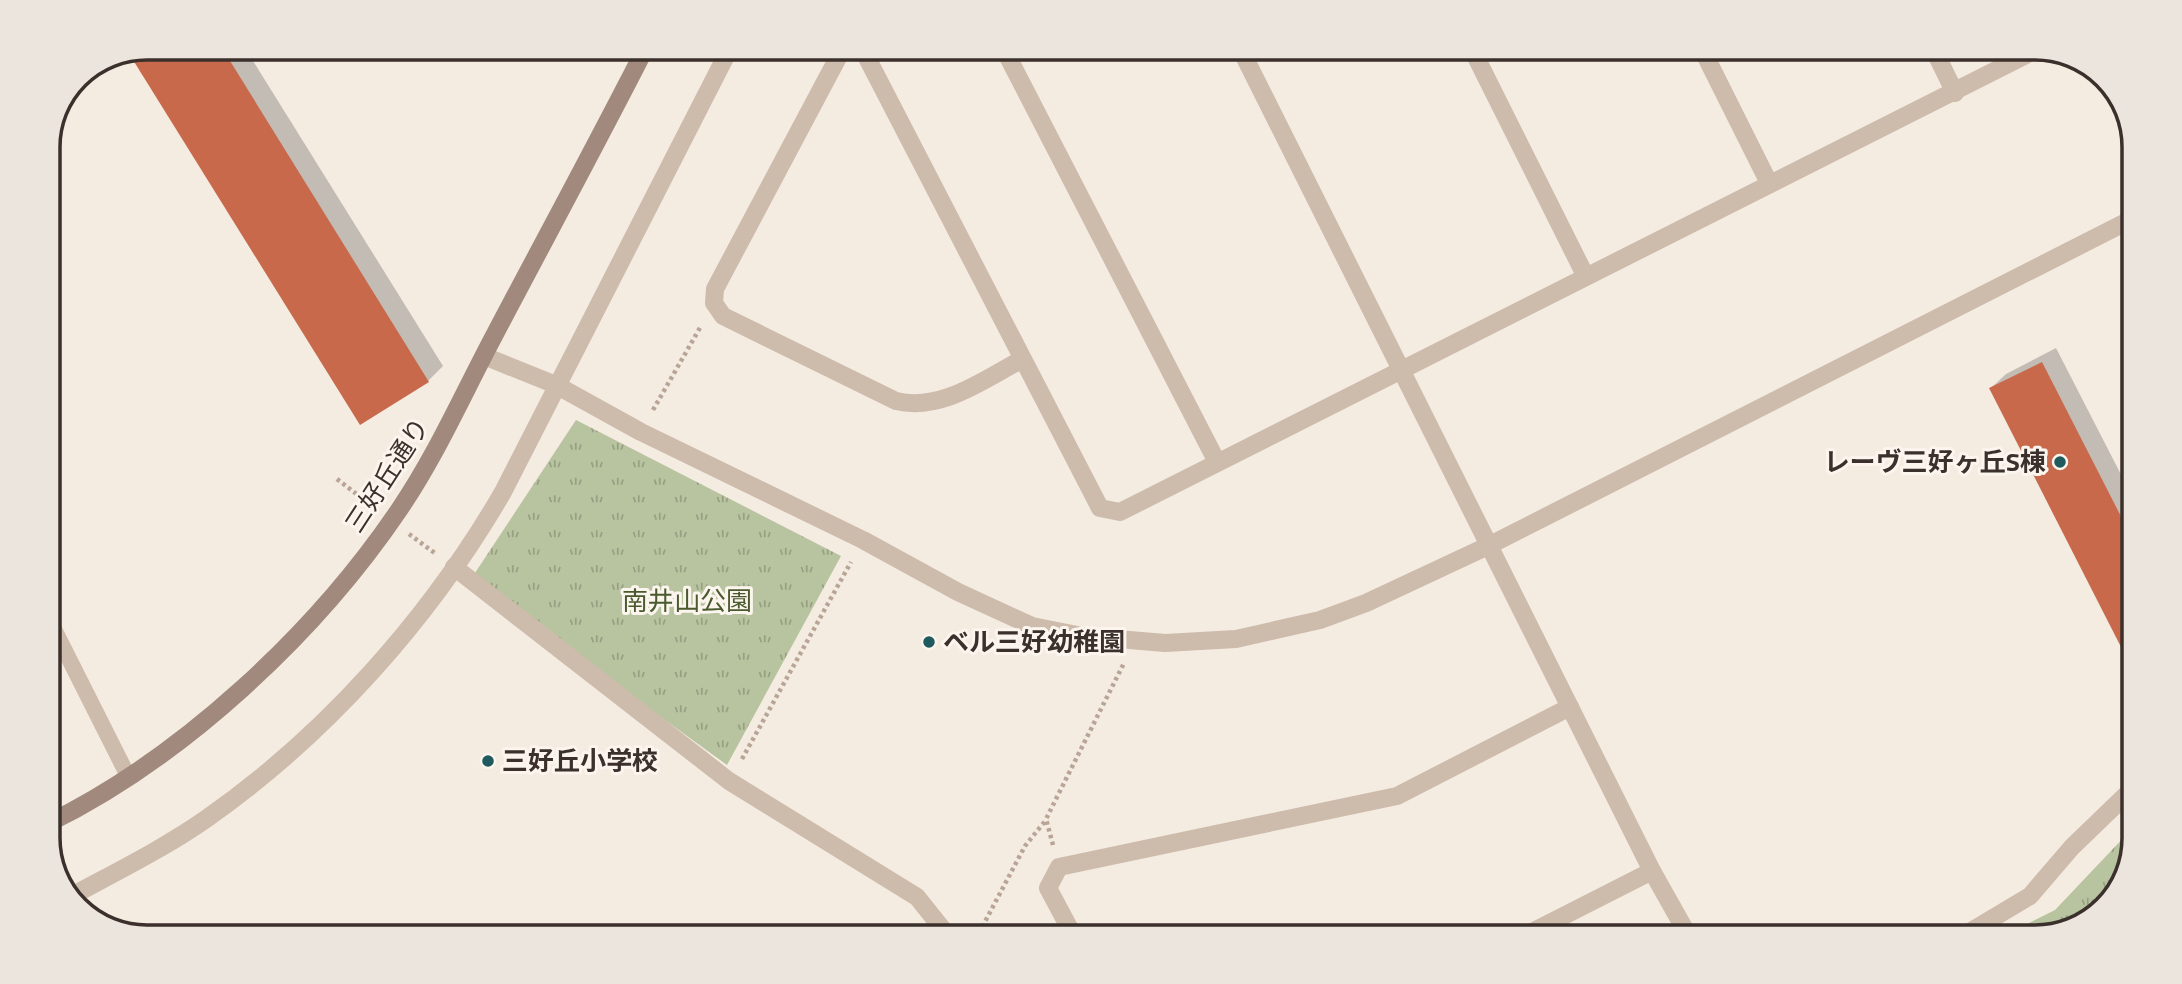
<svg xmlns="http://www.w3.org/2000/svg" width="2182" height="984" viewBox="0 0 2182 984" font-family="'Titillium Web','Noto Sans JP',sans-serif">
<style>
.park{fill:url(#park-tufts)}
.shadow{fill:#0003}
.building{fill:#c8694b}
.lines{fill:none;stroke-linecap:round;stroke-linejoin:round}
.path{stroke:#b9a596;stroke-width:4.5;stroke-dasharray:3.5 3.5;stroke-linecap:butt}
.lane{stroke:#cdbbac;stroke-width:16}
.street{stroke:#cdbbac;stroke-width:18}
.secondary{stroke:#a18a7d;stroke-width:18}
.poi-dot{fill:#1f5a5e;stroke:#fbf5ee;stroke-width:2.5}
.labels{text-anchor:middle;stroke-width:6;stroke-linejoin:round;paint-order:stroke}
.poi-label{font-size:26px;font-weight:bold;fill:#3b302b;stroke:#fbf5ee;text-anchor:start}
.street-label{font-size:26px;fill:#3b302b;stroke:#fbf5ee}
.park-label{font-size:26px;fill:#4a5a2e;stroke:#fbf5ee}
.rim{fill:none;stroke:#3b302b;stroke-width:3.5}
</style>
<defs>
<pattern id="park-tufts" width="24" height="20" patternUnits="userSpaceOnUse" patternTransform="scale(1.75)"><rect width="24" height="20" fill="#b8c4a0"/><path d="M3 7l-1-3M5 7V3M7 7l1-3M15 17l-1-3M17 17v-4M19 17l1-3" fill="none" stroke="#97a083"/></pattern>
</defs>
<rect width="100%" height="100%" fill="#f4ebe1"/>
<!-- park -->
<g class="park">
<path d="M576 420 841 556 727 765 471 579Z"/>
<path d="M2128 833 2127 876 2091 920 2036 937H2001L2055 910Z"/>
</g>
<!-- shadow -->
<g class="shadow">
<path d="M148 47 245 48 443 366 428 381 135 60Z"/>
<path d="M2056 348 2131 494 2129 641 2122 645 1991 388 2006 374Z"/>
</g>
<!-- building -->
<g class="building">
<path d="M153 47 222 48 429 382 360 425 133 60Z"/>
<path d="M2042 362 2131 536 2129 643 2121 647 1989 388Z"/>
</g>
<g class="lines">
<!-- path -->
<g class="path">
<path d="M653 410 701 326"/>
<path d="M337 479 372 506"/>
<path d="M409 534 436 554"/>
<path d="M742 759 851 562"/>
<path d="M1053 845 1046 819 1124 663"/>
<path d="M979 933 1025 846 1046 820"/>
</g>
<!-- lane -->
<path class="lane" d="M47 615 128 776"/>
<!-- street -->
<g class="street">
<path d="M842 50 715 289 714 303 723 316 896 401C941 412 983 380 1021 360"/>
<path d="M863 50 1100 508 1120 512 2026 55"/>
<path d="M1005 51 1217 462"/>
<path d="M1242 52 1652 871 1688 935"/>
<path d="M1474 53 1585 275"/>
<path d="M1704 53 1769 183"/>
<path d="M1936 54 1955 93"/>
<path d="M484 356 556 385 641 432 863 540 958 592 1032 626 1082 636 1165 643 1236 639 1320 620 1366 603 1490 545 2134 218"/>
<path d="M454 567 729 781 917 897 945 932"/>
<path d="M68 898C114 873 163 849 206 819 326 735 430 618 503 492L729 50"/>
<path d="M1072 933 1048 888 1059 867 1397 796 1570 707"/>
<path d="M1526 935 1652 871"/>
<path d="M1963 936 2030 896 2072 847 2128 793"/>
</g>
<!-- secondary -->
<path class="secondary" d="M47 824C182 758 315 634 399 510 437 454 463 394 495 334 545 239 596 145 645 49"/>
</g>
<!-- markers -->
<g class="poi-dot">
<circle cx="2060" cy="462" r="7"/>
<circle cx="929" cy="642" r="7"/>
<circle cx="488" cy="761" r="7"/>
</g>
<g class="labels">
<!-- poi labels -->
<g class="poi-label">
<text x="2046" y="471" text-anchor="end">レーヴ三好ヶ丘S棟</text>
<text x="943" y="651">ベル三好幼稚園</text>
<text x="502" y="770">三好丘小学校</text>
</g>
<!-- street labels -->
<g class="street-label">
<text transform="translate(387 475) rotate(-57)" y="9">三好丘通り</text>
</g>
<!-- park labels -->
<g class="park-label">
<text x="687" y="610">南井山公園</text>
</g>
</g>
<!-- crop -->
<path d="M0 0H2182V984H0ZM147 60H2035A87 87 0 0 1 2122 147V838A87 87 0 0 1 2035 925H147A87 87 0 0 1 60 838V147A87 87 0 0 1 147 60Z" fill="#ece5de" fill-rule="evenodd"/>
<path class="rim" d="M147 60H2035A87 87 0 0 1 2122 147V838A87 87 0 0 1 2035 925H147A87 87 0 0 1 60 838V147A87 87 0 0 1 147 60Z"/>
</svg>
